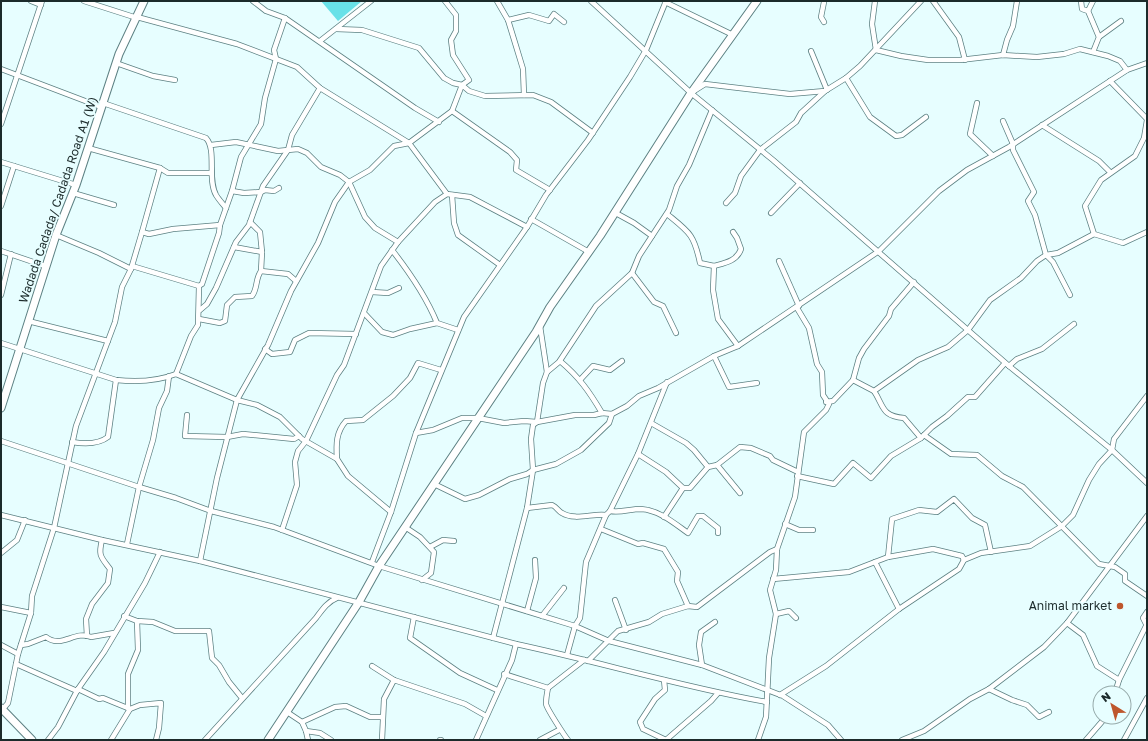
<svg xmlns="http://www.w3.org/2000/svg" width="1148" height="741" viewBox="0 0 1148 741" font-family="'Golos Text',sans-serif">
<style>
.green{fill:#68e1e8}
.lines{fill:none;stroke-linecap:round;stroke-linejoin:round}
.street-casing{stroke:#5d8183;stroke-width:6}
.secondary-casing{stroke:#5d8183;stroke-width:9}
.primary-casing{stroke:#5d8183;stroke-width:9}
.street{stroke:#fff;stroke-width:4.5}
.secondary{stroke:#fff;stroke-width:7}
.primary{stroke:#fff;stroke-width:7}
.poi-dot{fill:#be572d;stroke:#e7feff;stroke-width:1.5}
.labels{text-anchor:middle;stroke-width:3.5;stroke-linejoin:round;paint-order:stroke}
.street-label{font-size:12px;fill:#1c2b2b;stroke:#e7feff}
.poi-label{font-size:12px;fill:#1c2b2b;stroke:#e7feff;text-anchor:end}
</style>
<rect width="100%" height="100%" fill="#e7feff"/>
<!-- green -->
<path class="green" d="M321 1H362L338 21Z"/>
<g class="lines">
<defs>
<g id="street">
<path d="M31 1 41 5"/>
<path d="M84 1 137 18"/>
<path d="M253 1 266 11 285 18 415 108 439 122"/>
<path d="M445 1 456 15V31L451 40 453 55 469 80 462 85 452 111"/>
<path d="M497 1 508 20 516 46 523 69 524 95"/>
<path d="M591 1 691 93 773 160 1009 366 1112 450 1147 483"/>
<path d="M875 1 872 24 876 50"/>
<path d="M933 1 959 37 965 60"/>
<path d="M1081 1 1082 9 1088 11 1099 37 1093 52"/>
<path d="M665 2 733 35"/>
<path d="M1088 11 1093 1"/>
<path d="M137 17 237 44 297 67 320 88 409 143 447 194 470 197 527 227"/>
<path d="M508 20 529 15 549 21 554 14 564 22"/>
<path d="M824 22 821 17 824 2"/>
<path d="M336 29 362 30 419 48 444 78 453 83 462 85 469 91 485 96 533 95 551 102 593 133"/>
<path d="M1099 37 1121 21"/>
<path d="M320 41 371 1"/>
<path d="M876 50 901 56 928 60H960L1003 55 1037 57 1064 54 1080 49 1108 56 1120 61 1127 70"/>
<path d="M811 51 827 90"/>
<path d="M1003 55 1007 40 1013 26 1017 1"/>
<path d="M116 63 153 76 175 80"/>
<path d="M1 69 101 107"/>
<path d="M846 78 870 117 896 136 902 135 926 117"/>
<path d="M1110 81 1147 119"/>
<path d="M694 91 705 84 790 94 825 91 846 78 860 66 921 1"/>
<path d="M103 103 206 138C217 150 207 179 216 195 219 200 223 204 226 208"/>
<path d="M977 103 970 134 993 156"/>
<path d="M1147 120 1144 138 1135 156 1101 180 1085 206 1094 234 1123 243 1147 232"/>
<path d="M1003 121 1013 144V150L1034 192 1028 201 1035 215 1046 255 1053 262 1070 295"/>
<path d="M1 124 42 1"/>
<path d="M1042 125 1099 161 1110 172"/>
<path d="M211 145 236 142 278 151 298 149 307 153 321 167 340 175 349 182 365 217 375 228 398 242"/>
<path d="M88 148 160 168 168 173H211"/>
<path d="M1 162 76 185"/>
<path d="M232 191 244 193 261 192 265 190 274 191 279 188"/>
<path d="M73 193 114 205"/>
<path d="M452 195 454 223 458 235 500 265"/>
<path d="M726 203 735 193 741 176 760 150 796 122 801 113 825 91"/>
<path d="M1 206 14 166"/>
<path d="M614 212 634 223 652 236"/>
<path d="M771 213 800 183"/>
<path d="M667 214C689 232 694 234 700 263L714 266 713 290 718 319 738 346"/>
<path d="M531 219 589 252"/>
<path d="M142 232 149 234 173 229 220 225"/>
<path d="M56 235 99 253 131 269"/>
<path d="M234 247 262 252 260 232 250 222"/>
<path d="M392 250C410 273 426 296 437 323L458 330"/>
<path d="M1 251 45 266"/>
<path d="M779 261 799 306"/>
<path d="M132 266 199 286"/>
<path d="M714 266C725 263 737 261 741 249L737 238 733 232"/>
<path d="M261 271 262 252"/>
<path d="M632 273 654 302 663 306 676 333"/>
<path d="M372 292 388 293 399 288"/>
<path d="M1 295 11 254"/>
<path d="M200 310 207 304 216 288 236 242 249 225 263 186 288 150 292 135 320 88"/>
<path d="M364 313 382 332 393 335 410 329 437 323"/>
<path d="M199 319 220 323 225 321 227 305 235 297 252 296C258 288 255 279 261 271L288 274 296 281"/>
<path d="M28 321 108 341"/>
<path d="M1 343 116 380C135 382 158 381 176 374L237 400 257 405 280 417 302 439 337 459 348 476 391 512"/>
<path d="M265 349 272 354 290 352 295 340 309 333 356 334"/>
<path d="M714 356 729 387 757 383"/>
<path d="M560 361C579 377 589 391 602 413"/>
<path d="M1009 366 1017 359 1042 349 1074 324"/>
<path d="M547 372 559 362 596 306 632 273 639 256 669 210 677 186 689 165 712 110"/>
<path d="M176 374 191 336 198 325 199 286 202 284 219 233 220 225 232 191 241 157 261 124 265 98 276 59 274 50 285 18"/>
<path d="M580 380 593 366 610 370 622 361"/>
<path d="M853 380 874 391 918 360 948 347 968 330 990 300 1021 278 1037 261 1046 255 1058 253 1094 234"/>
<path d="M874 391C884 406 881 416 904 418L921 438"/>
<path d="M826 402 833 401 853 380 859 358 864 349 889 316 891 309 914 282"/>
<path d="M187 415 185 436 227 437 243 434 294 439 299 436"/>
<path d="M651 423 686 443 694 450 708 467"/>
<path d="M416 433 433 430 462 418H478L504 423 524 421 537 422 575 415H594L602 413 612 414"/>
<path d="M924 435 951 454 977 455 1002 476 1023 487 1099 564 1115 567 1125 574V581L1147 596"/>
<path d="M1 441 139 487 176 498 211 511 274 527 379 566 575 626 609 641 702 665 783 696 828 725 841 740"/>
<path d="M72 442C84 444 99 444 108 437L116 380"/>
<path d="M638 454 666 472 683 488"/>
<path d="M337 459C336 444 336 432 346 421L363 420 393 396 410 378 418 363 441 370"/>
<path d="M717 465 740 493"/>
<path d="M797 476 834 484 853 463 871 478 891 456 921 438 932 427 947 416 968 397H975L1005 363"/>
<path d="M434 484 465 499 479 495 510 479 527 474 533 470 556 464 581 450 609 423 612 414 627 406 639 396 658 388 714 356 738 346 879 251 939 191 967 170 1009 147 1127 70 1147 63"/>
<path d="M527 508 552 505C557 507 558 511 562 513 575 521 593 513 606 515"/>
<path d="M610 511C621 513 630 509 641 509 659 510 674 523 688 533L698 516H703L718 528V533"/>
<path d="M1 515 102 540 200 561 516 644C600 662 682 687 767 702"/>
<path d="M664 517 683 488H690L708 467 717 465 740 447 751 448 770 456 773 460 798 472"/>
<path d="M785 524 799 530H813"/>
<path d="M405 527 420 537 434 552 431 573 422 580"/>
<path d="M601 529 638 544 643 543 664 549 678 572 677 581 688 606"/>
<path d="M282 530 297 485 295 462 298 451 306 441 337 375 344 365 381 266 398 242 435 202 447 194"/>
<path d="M127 544 139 487 153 440 159 408 167 391 169 376"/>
<path d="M430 547 443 540 454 541"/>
<path d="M1 553 17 540 25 520"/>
<path d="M888 557 892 519 919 510 937 512 954 499 972 518 985 525 991 552"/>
<path d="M200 561 217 478 237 400 268 345 291 291 318 243 335 202 349 182 370 170 394 146 409 143 452 111 510 152 517 160 516 170 550 190"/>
<path d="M372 562 391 512 416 433 464 317 527 227 546 195 588 140 630 77 646 50 666 1"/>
<path d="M875 562 899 609"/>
<path d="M773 579 849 572 888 557 933 549 962 556 964 560"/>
<path d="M615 600 626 630"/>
<path d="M1 607 31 613"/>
<path d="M527 611 536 578 535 560"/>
<path d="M1147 612 1143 618 1147 626"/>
<path d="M776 614 789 611 796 618"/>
<path d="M124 616 137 621 153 622 175 631H209L212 658 219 665 229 682 242 698"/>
<path d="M542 616 564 588"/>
<path d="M414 617 410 638 460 673 497 690"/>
<path d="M1067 623 1083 635 1097 666 1119 680"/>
<path d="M87 636 86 619 92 604 108 583 110 569C101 557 98 556 102 540"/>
<path d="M493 638 527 508 533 470 531 439 533 425 537 422 543 383 547 372 540 326"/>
<path d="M1 645 18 654"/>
<path d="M21 645 28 644 46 637C61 649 75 630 91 637L114 633"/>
<path d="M567 655 575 626 580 618 586 562 606 515 610 511 638 454 667 382"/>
<path d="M588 661 618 631 649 622 662 614 688 606 697 607 770 552 777 549"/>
<path d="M16 664 77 691"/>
<path d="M702 665 699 645 701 632 715 622"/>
<path d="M372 666 394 680 465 704 486 716"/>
<path d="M504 674 548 688 584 660"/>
<path d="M664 680 665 690 655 699 640 722 643 729 666 740"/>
<path d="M548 688C547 693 546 699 546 704 547 709 564 735 568 740"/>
<path d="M78 689 99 699 103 698 130 709 140 705 161 703 159 728 156 740"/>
<path d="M989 689 1012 700 1027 705 1039 717 1049 712"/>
<path d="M1115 693 1119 680 1146 626"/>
<path d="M780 695 826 666 899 609 959 569 964 560 981 553 1030 546 1062 526 1073 515 1089 480 1099 464 1112 450 1114 439 1147 396"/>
<path d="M128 708V674L138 650 137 621"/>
<path d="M2 710 8 703 18 654 31 613 32 596 54 528 76 426 115 322 122 287 131 269 142 232 160 168"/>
<path d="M287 712 302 722 306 731 320 733 331 740"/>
<path d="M302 722 335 707 346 706 370 717H382"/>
<path d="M306 731 308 740"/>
<path d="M48 740 58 727 78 689 104 652 145 583 160 552"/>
<path d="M111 740 130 709"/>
<path d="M205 740 316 618C322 610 327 602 337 598"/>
<path d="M382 740 384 699 394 680"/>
<path d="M440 740H441"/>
<path d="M476 740 512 660 516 644"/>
<path d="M540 740 559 730"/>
<path d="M666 740 711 701 718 693"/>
<path d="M758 740 766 717 769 658 776 614 770 590 776 570 777 549 795 497 804 432 826 410 829 404 823 395 822 372 817 364 809 328 797 308"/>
<path d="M902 740 924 731 970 699 989 689 1044 647 1067 623 1147 516"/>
<path d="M1086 740 1106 717"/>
<path d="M1124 740 1147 698"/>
</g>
<g id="secondary">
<path d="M1 708 32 740"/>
<path d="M268 740 359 602 379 566 536 332 550 307 600 236 691 93 757 1"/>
</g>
<path id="primary" d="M1 408 56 235 76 185 119 54 144 1"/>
</defs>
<!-- street casing -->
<use href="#street" class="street-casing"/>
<!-- secondary casing -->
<use href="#secondary" class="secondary-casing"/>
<!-- primary casing -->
<use href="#primary" class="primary-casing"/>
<!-- street -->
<use href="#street" class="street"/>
<!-- secondary -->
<use href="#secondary" class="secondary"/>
<!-- primary -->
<use href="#primary" class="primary"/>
</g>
<!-- markers -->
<circle class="poi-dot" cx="1120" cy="606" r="4"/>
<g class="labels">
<!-- street labels -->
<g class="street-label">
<text transform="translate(58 200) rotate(-71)" y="4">Wadada Cadada/ Cadada Road A1 (W)</text>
</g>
<!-- poi labels -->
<g class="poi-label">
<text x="1112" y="610">Animal market</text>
</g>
</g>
<!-- border -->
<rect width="1148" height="741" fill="none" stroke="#1c2b2b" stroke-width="4"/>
<!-- north arrow -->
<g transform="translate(1112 705) rotate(323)"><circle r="19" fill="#e7feff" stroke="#96aaaa"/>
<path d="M0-3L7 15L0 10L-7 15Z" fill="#be572d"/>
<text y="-6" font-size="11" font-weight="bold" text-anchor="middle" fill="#1c2b2b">N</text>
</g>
</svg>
